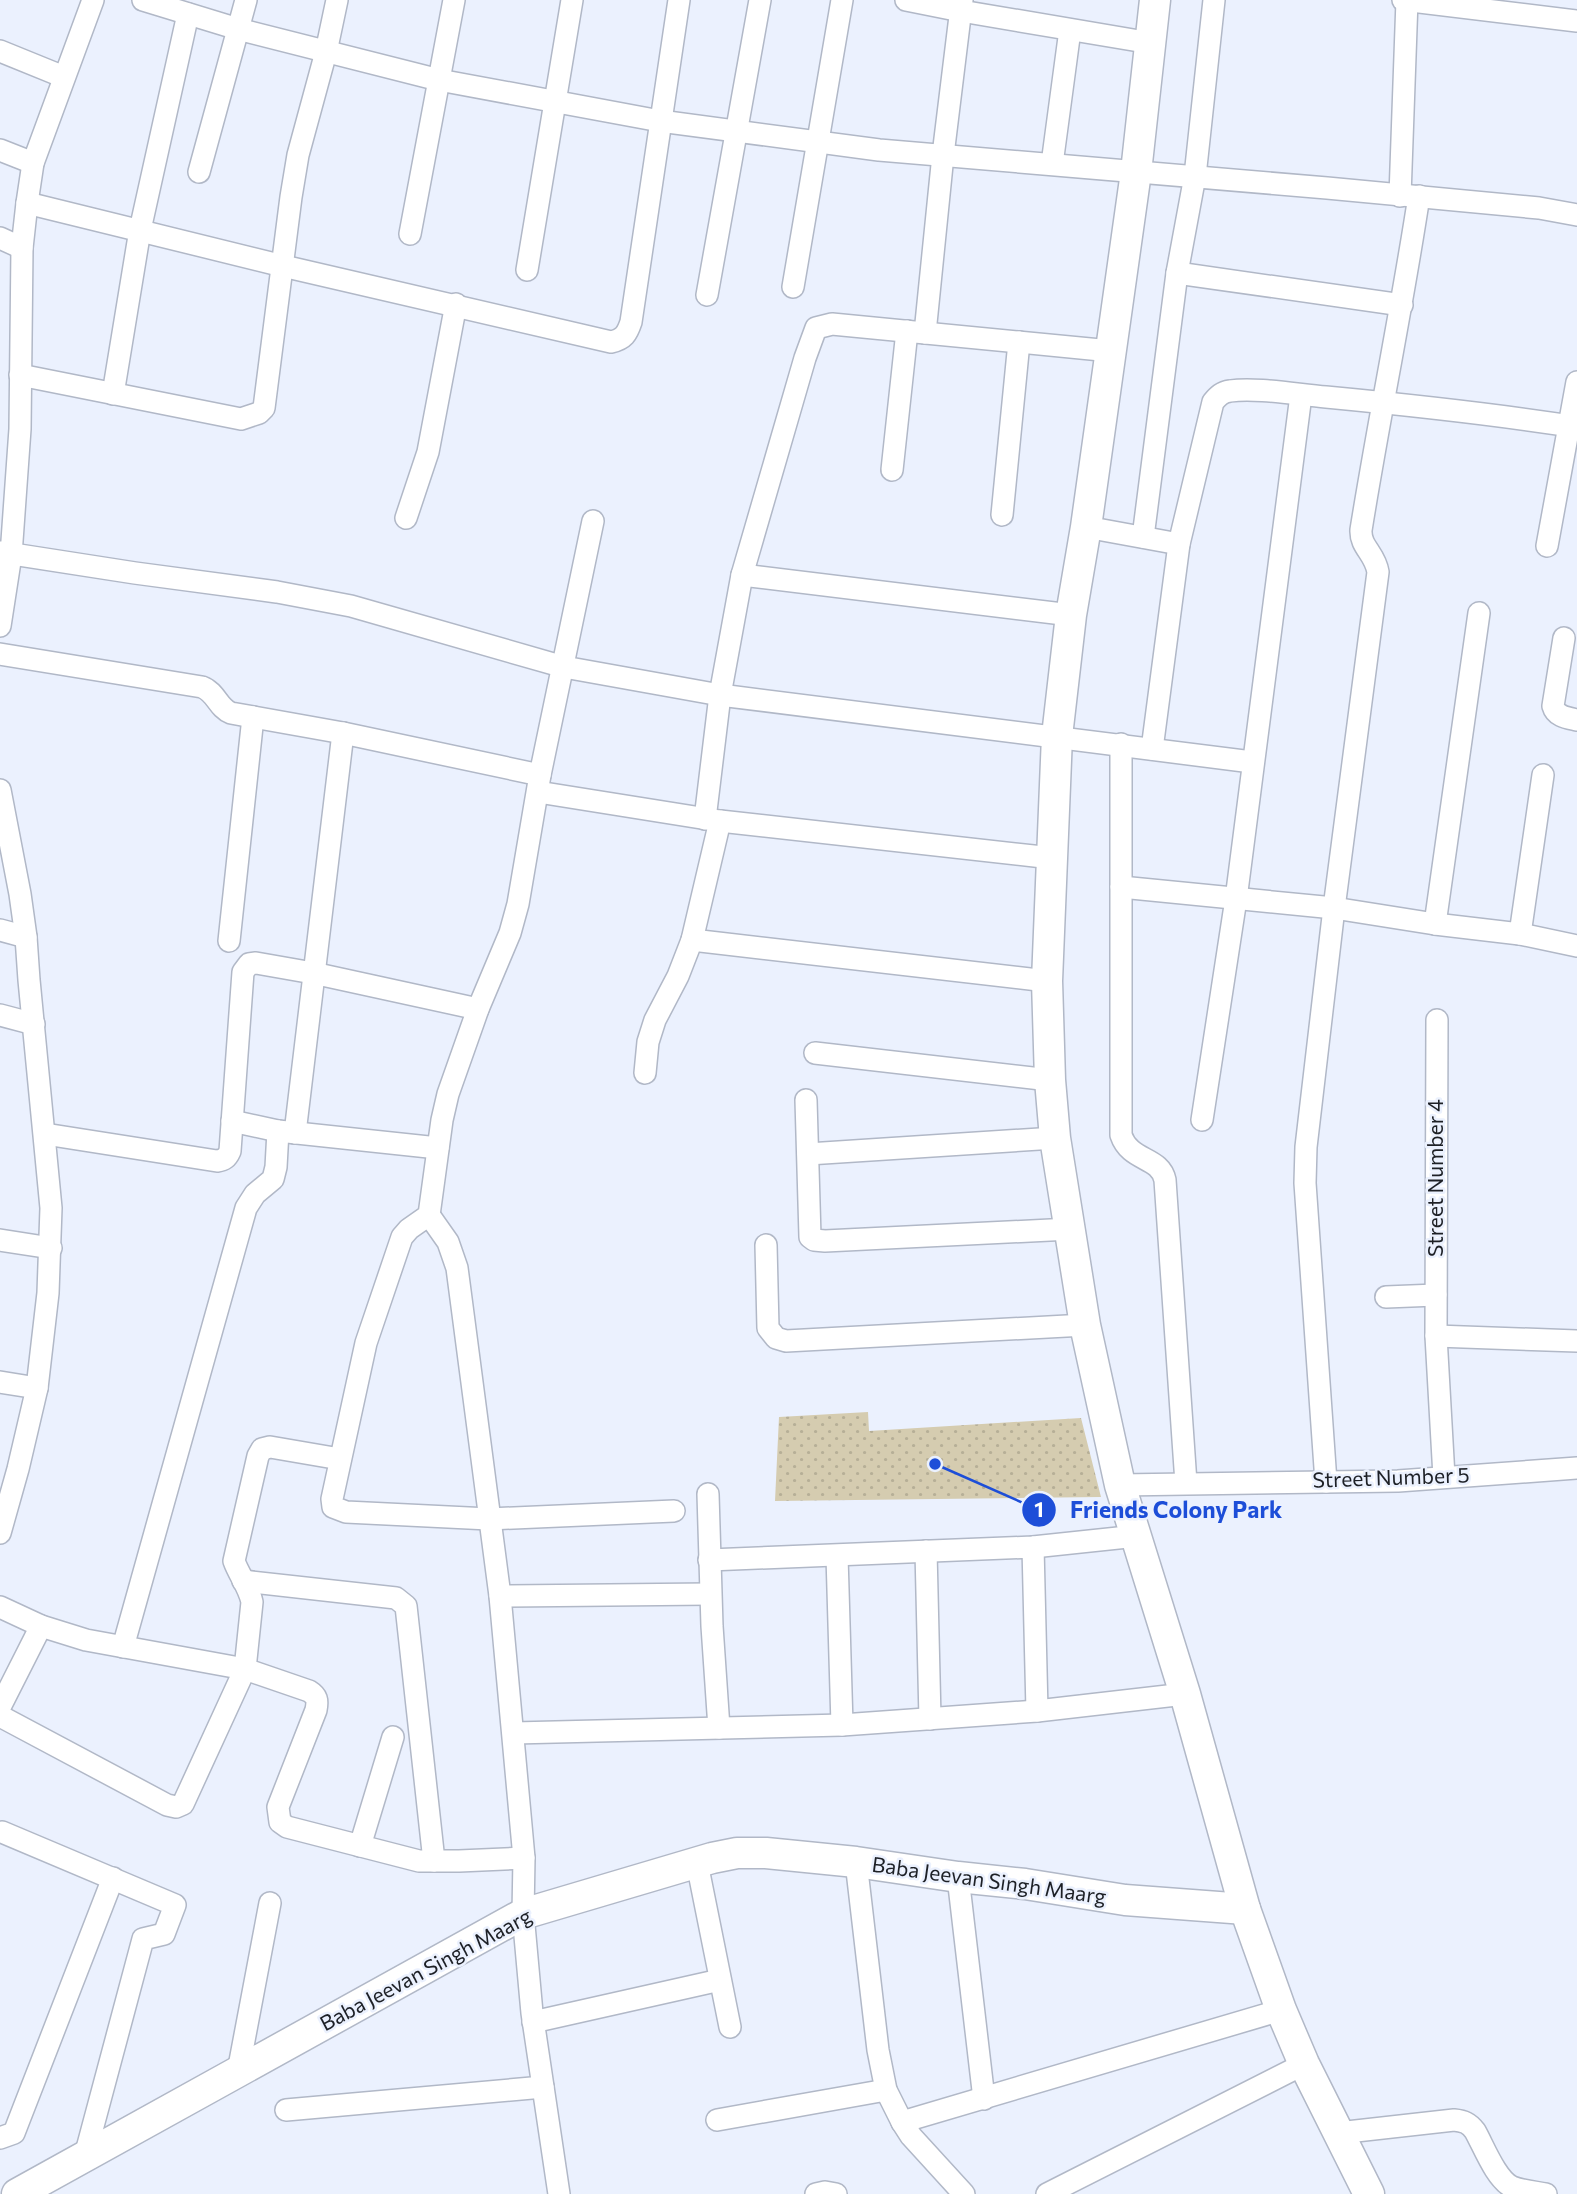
<svg xmlns="http://www.w3.org/2000/svg" width="1577" height="2194" viewBox="0 0 1577 2194" font-family="Commissioner,sans-serif">
<style>
.park{fill:url(#park-dots)}
.lines{fill:none;stroke-linecap:round;stroke-linejoin:round}
.street-casing{stroke:#b1b8c7;stroke-width:24}
.secondary-casing{stroke:#b1b8c7;stroke-width:33}
.street{stroke:#fff;stroke-width:21}
.secondary{stroke:#fff;stroke-width:30}
.labels{text-anchor:middle;stroke-width:5;stroke-linejoin:round;paint-order:stroke}
.street-label{font-size:21px;fill:#1d2026;stroke:#ebf1fe}
.leader{fill:none;stroke:#1d4ed8;stroke-width:2.5}
.callout-dot{fill:#1d4ed8;stroke:#ebf1fe;stroke-width:2.5}
.mark-label{font-size:21px;text-anchor:middle;font-weight:bold;fill:#fff}
.callout-label{font-size:23px;text-anchor:middle;font-weight:bold;fill:#1d4ed8;stroke:#ebf1fe;stroke-width:5;stroke-linejoin:round;paint-order:stroke}
</style>
<defs>
<pattern id="park-dots" width="8" height="8" patternUnits="userSpaceOnUse" patternTransform="scale(1.75)"><rect width="8" height="8" fill="#d5ccb0"/><path d="M2 2h.1M6 6h.1" fill="none" stroke="#b6af97" stroke-width="1.8" stroke-linecap="round"/></pattern>
</defs>
<rect width="100%" height="100%" fill="#ebf1fe"/>
<!-- park -->
<path class="park" d="M868 1412 869 1431 1081 1418 1101 1497 775 1501 779 1417Z"/>
<g class="lines">
<defs>
<g id="street">
<path d="M143 0 238 29 439 80 660 121 879 150 1327 188 1539 208 1577 215"/>
<path d="M906 0 961 11 1151 43"/>
<path d="M1403 0 1577 21"/>
<path d="M0 51 64 77"/>
<path d="M0 150 33 163"/>
<path d="M1052 164 1070 30"/>
<path d="M199 172 246 0"/>
<path d="M1400 196 1407 0"/>
<path d="M27 203 283 266 611 342C624 339 627 334 631 322L679 0"/>
<path d="M410 234 454 0"/>
<path d="M0 238 22 248"/>
<path d="M527 270 572 0"/>
<path d="M1177 273 1402 305"/>
<path d="M793 287 842 0"/>
<path d="M707 295 760 0"/>
<path d="M925 333 943 155 962 0"/>
<path d="M20 375 241 419 259 413 264 408 291 197 298 155 326 52 337 0"/>
<path d="M113 394 140 230 188 14"/>
<path d="M892 470 907 331"/>
<path d="M1002 515 1019 342"/>
<path d="M406 518 428 452 456 304"/>
<path d="M593 521 540 775 518 904 510 933 478 1009 448 1094 442 1120 429 1215 409 1229 402 1237 366 1343 332 1499 333 1507 346 1512 489 1519 674 1511"/>
<path d="M1086 527 1179 544"/>
<path d="M1143 537 1177 273 1195 176 1214 0"/>
<path d="M1547 546 1577 382"/>
<path d="M0 552 135 573 277 592 351 606 564 667 720 695 1252 762"/>
<path d="M742 575 1071 615"/>
<path d="M0 626 11 555 20 429 22 248 27 203 33 163 93 0"/>
<path d="M1564 638 1553 706C1556 717 1568 718 1577 720"/>
<path d="M0 654 202 687C216 692 218 708 231 713L343 733 540 775"/>
<path d="M1121 744V1135C1130 1162 1160 1156 1165 1180L1186 1483"/>
<path d="M1152 749 1179 544 1213 402C1218 396 1222 392 1230 391 1256 387 1299 395 1326 397 1410 405 1494 414 1577 427"/>
<path d="M0 790 20 894 26 937 29 980 51 1208 48 1293 37 1388 18 1469 0 1533"/>
<path d="M538 792 720 821 1052 858"/>
<path d="M705 819 720 695 742 575 805 358 816 328 832 324 1111 351"/>
<path d="M1121 887 1334 908 1435 924 1520 934 1577 946"/>
<path d="M1435 924 1479 613"/>
<path d="M0 930 26 937"/>
<path d="M1520 934 1543 775"/>
<path d="M692 940 1047 981"/>
<path d="M229 941 253 717"/>
<path d="M0 1015 34 1024"/>
<path d="M1437 1020 1436 1336 1444 1477"/>
<path d="M815 1053 1050 1080"/>
<path d="M645 1073 648 1042 655 1020 678 976 692 940 720 821"/>
<path d="M806 1100 810 1237 814 1240 825 1241 1070 1229"/>
<path d="M1202 1120 1236 899 1301 395"/>
<path d="M232 1121 278 1131 438 1148"/>
<path d="M295 1133 343 733"/>
<path d="M45 1134 217 1161C224 1160 227 1158 230 1151L243 972 249 964 256 963 313 973 478 1009"/>
<path d="M808 1154 1055 1138"/>
<path d="M429 1215 448 1242 457 1268 500 1596 524 1858 523 1914 532 2013 559 2194"/>
<path d="M0 1240 51 1248"/>
<path d="M766 1245 768 1328 776 1338 786 1341 1085 1325"/>
<path d="M1386 1297 1436 1295"/>
<path d="M1436 1336 1577 1341"/>
<path d="M0 1382 37 1388"/>
<path d="M1326 1482 1305 1183 1306 1147 1334 908 1378 572C1375 553 1360 547 1361 530 1379 418 1402 308 1419 196"/>
<path d="M1120 1485 1398 1481 1577 1468"/>
<path d="M708 1494 712 1626 719 1728"/>
<path d="M1033 1547 1037 1711"/>
<path d="M926 1551 930 1719"/>
<path d="M837 1556 842 1725"/>
<path d="M709 1560 1033 1547 1137 1536"/>
<path d="M243 1581 396 1598 406 1606 434 1861"/>
<path d="M500 1596 710 1594"/>
<path d="M0 1607 41 1626 86 1640 245 1669 309 1691C317 1696 318 1700 316 1710L278 1807 280 1822 287 1827 419 1861H459L524 1858"/>
<path d="M123 1647 246 1208 255 1194 273 1179 276 1167 278 1131"/>
<path d="M0 1707 41 1626"/>
<path d="M0 1716 167 1805 176 1807 183 1804 245 1669 252 1602C249 1587 239 1575 234 1561L258 1456 262 1449 270 1447 340 1459"/>
<path d="M514 1733 842 1725 1037 1711 1185 1694"/>
<path d="M2 1832 175 1905 164 1934 143 1939 85 2156"/>
<path d="M360 1846 393 1737"/>
<path d="M856 1862 878 2050 886 2090 902 2122 911 2136 964 2194"/>
<path d="M697 1863 730 2027"/>
<path d="M958 1877 984 2099"/>
<path d="M533 2022 720 1980"/>
<path d="M238 2072 270 1903"/>
<path d="M286 2110 543 2087"/>
<path d="M717 2120 886 2090"/>
<path d="M902 2122 1281 2010"/>
<path d="M1338 2133 1454 2120C1464 2121 1469 2123 1475 2131 1484 2147 1496 2179 1512 2187 1522 2191 1535 2192 1546 2194"/>
<path d="M0 2138 14 2133 113 1878"/>
<path d="M816 2194 825 2192 836 2194"/>
<path d="M1047 2194 1304 2064"/>
</g>
<g id="secondary">
<path d="M1155 0 1136 172 1086 527 1071 615 1057 736 1047 981 1050 1080 1055 1138 1085 1325 1120 1485 1185 1694 1245 1909 1281 2010 1304 2064 1369 2194"/>
<path d="M17 2194 523 1914 712 1858 737 1853H766L856 1862 958 1877 1025 1884 1125 1900 1245 1909"/>
</g>
</defs>
<!-- street casing -->
<use href="#street" class="street-casing"/>
<!-- secondary casing -->
<use href="#secondary" class="secondary-casing"/>
<!-- street -->
<use href="#street" class="street"/>
<!-- secondary -->
<use href="#secondary" class="secondary"/>
</g>
<g class="labels">
<!-- street labels -->
<g class="street-label">
<text transform="translate(1436 1178) rotate(-90)" y="7">Street Number 4</text>
<text transform="translate(1391 1478) rotate(-2)" y="7">Street Number 5</text>
<text transform="translate(989 1881) rotate(8)" y="7">Baba Jeevan Singh Maarg</text>
<text transform="translate(426 1970) rotate(-28)" y="7">Baba Jeevan Singh Maarg</text>
</g>
</g>
<!-- callouts -->
<path class="leader" d="M935 1464L1039 1510"/>
<g class="callout-dot">
<circle cx="935" cy="1464" r="7"/>
<circle cx="1039" cy="1510" r="18"/>
</g>
<g class="mark-label">
<text x="1039" y="1517">1</text>
</g>
<g class="callout-label">
<text x="1176" y="1518">Friends Colony Park</text>
</g>
</svg>
